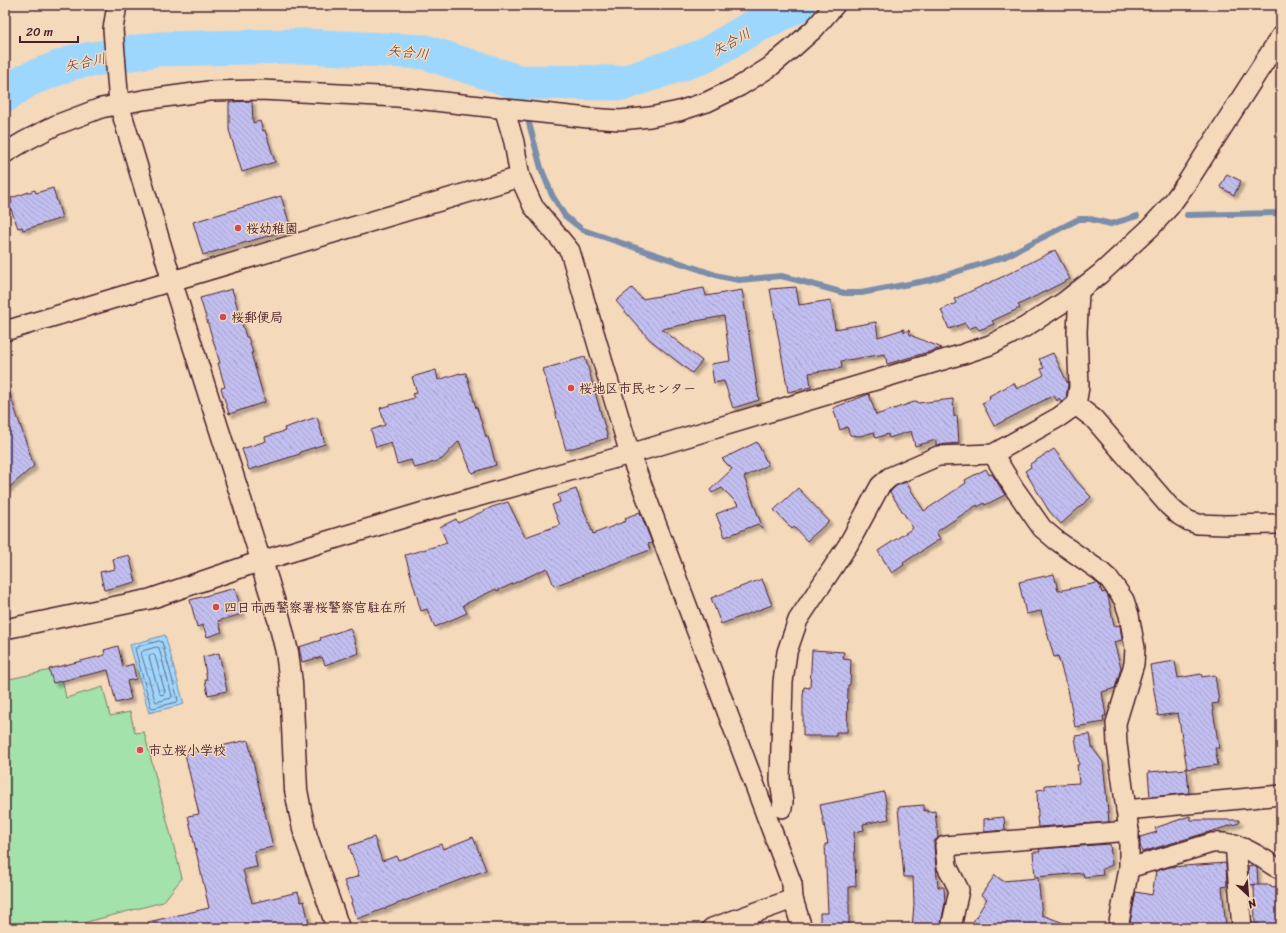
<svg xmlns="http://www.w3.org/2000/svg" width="1286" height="933" viewBox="0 0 1286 933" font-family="Sriracha,'Klee One',sans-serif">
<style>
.grass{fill:#a3e2aa;stroke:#76806a}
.water{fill:url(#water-ripples);stroke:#7c8daa}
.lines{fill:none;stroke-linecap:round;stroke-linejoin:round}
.shore{stroke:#6c697f;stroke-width:1}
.stream{stroke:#7c8daa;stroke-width:6}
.river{stroke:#9ed7fe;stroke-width:35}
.building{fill:url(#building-back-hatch);stroke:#4a1f2b;filter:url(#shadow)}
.street-casing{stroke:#4a1f2b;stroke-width:22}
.secondary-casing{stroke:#4a1f2b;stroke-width:25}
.street{stroke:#f4d9bb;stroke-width:19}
.secondary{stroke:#f4d9bb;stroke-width:22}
.poi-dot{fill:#d1495b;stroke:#f4d9bb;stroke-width:1.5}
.labels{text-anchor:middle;stroke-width:3;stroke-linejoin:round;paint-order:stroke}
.poi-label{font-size:13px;font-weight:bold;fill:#4a1f2b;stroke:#f4d9bb;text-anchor:start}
.water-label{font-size:14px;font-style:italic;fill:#573b4b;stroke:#f4d9bb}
</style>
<defs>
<pattern id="water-ripples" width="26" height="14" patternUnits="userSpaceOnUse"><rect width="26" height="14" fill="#9ed7fe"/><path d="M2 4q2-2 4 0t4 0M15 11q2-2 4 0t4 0" fill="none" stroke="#8ab8da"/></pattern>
<pattern id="building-back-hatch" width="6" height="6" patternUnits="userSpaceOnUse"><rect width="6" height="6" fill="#c1bef0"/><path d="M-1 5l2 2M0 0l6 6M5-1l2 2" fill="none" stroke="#a7a3ce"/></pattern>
<filter id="shadow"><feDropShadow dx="3.5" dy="3.5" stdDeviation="1" flood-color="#0004"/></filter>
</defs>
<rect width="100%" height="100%" fill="#f4d9bb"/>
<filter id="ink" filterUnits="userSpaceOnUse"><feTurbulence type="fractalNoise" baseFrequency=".025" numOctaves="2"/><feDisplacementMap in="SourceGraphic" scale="8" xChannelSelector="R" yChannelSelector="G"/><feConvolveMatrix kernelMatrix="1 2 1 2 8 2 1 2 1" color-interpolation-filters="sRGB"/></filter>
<g filter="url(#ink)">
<!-- grass -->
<path class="grass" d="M60 668 66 698 103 687 110 716 130 712 135 733 144 732 182 878 163 902 64 928H5V680Z"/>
<!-- water -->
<path class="water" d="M165 635 184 704 149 713 130 645Z"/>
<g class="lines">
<!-- shore -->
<g class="shore">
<path d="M160 641 162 642 178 700 177 702 153 708 151 707 135 649 137 647Z"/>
<path d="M157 647 159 648 172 696 171 698 156 702 155 700 141 653 143 651Z"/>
<path d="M153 654 155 656 165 692 164 694 161 695 159 693 149 657 150 655Z"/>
</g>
<!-- stream -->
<g class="stream">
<path d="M518 82 541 168 552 195 565 216 583 230 719 276 739 280 781 276 797 280 844 293H861L930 280 1004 257 1079 219H1090L1111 224 1137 216"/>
<path d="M1187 215 1281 213"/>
</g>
<!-- river -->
<path class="river" d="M5 95 27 80 74 62 158 49 302 46 425 52 518 82 624 83 704 56 750 29 798 5"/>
</g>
<!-- building -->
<g class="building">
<path d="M252 101 253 123 260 121 263 131 265 130 275 162 242 172 229 130V102Z"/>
<path d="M1227 174 1241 181 1234 195 1220 187Z"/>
<path d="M53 188 62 218 23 230 22 227 18 228 9 204 12 203 11 198 35 190 36 193Z"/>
<path d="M281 196 291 229 203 255 193 222Z"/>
<path d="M1055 250 1070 279 1018 305 1020 308 992 321 994 324 979 330 976 326 968 329 965 323 949 329 941 310 956 303 954 299 1004 276Z"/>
<path d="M796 287 799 305 831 300 835 329 876 322 878 337 904 329V332L909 330 910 335 942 348 887 364 885 354 841 361 842 368 809 373 811 387 788 392 770 289Z"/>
<path d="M632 288 642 299 704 288 706 296 742 290 759 400 733 408 724 381 714 383 711 364 730 361 724 316 691 322V323L662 329 702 361 692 373 649 339 616 301Z"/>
<path d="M232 289 246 337H248L253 353H251L265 402 229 414 221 388 225 387 218 363H220L200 298Z"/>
<path d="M1053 353 1068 384 1066 399 1062 402 1059 398 1057 401 1054 395 994 426 982 403 990 399 989 396 1014 383 1017 389 1044 375 1041 369 1044 368 1039 359Z"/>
<path d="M585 357 608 438 566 450 543 369Z"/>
<path d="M436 370 438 380 460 373V374L466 373 476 408H477L486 437H488L496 465 472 473 459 441 442 459 426 465 414 468 411 460 397 464 391 442 376 447 371 430 385 425 380 408 414 398 412 394 417 393 412 377Z"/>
<path d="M8 389 34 466 5 491V390Z"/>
<path d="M869 394 876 415 917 401 918 403 953 399 954 417 957 415 959 443 936 445V440L915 446 911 431 889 438 888 434 876 438 874 432 860 436 850 435 847 427 840 430 833 408Z"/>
<path d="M317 417 325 444 300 452V454L249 470 242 449 266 441 265 437 285 431 284 428Z"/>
<path d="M757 442 768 465 744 477 763 529 758 524 725 537 716 514 739 505 722 488 712 493 710 490 732 469 722 459Z"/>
<path d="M1054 449 1075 479 1091 497 1061 524 1049 511 1025 471 1031 467 1030 464Z"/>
<path d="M986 469 989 475 992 474 1005 495 985 505 984 503 978 507 977 505 936 532 940 539 903 563 904 565 892 573 878 551 913 528 890 492 896 486 906 482 924 511 966 483 965 480Z"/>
<path d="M798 488 829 521 807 541 794 527 792 529 774 510Z"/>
<path d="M576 489 593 534 626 521 625 518 640 512 652 543 648 544 650 550 554 586 547 568 497 591 496 589 463 605 467 613 435 627 427 609 421 611 405 555 447 543 440 527 456 519 458 523 492 507 508 502 525 537 560 525 552 505 560 502 558 495Z"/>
<path d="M129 555 136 582 104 590 100 572 115 569 113 559Z"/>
<path d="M1054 574 1058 591 1097 583 1100 586 1102 593 1105 592 1108 596 1114 626 1120 625 1122 640 1114 642 1121 668 1115 688 1102 692 1106 716H1103L1104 722 1075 727 1067 684H1066L1058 656 1054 657 1041 611 1026 614 1019 582Z"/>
<path d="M762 579 772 605 721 624 711 598Z"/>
<path d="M235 588 242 614 218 621 222 632 207 637 203 625 197 627 190 600Z"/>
<path d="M350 628 359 653 325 665 322 657 302 662 299 647 321 640 320 638Z"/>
<path d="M118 646 123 667 133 664 136 679 127 681 131 699 116 703 108 670 53 683 49 669 105 655 104 650Z"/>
<path d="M812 650 844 652 843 659 851 660 850 685H848L847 732H836V736H803V696L804 687 810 688Z"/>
<path d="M219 653 227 691 208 695 205 680H207L203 657Z"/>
<path d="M1175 661 1178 678 1201 674 1202 677 1215 675 1219 703 1212 704 1219 748H1215L1218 765 1187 769 1189 793 1150 797 1148 772 1187 769 1178 713 1158 716 1150 665Z"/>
<path d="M1090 734 1092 747 1103 762 1109 822 1038 827 1037 817H1038L1037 790 1045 789V785L1079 783 1077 765H1079L1075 736Z"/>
<path d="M248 740 273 847 254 851 257 867 243 870 252 903 298 892 301 902 304 901 310 928H149L148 922 209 908 188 816 199 814 185 754Z"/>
<path d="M884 792 889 819 863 824 864 830 854 832 856 886 849 887V928H820V913H828L825 844H828L820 805Z"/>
<path d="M924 805V811L927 810V812L935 811 938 838 934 841V847L938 887H944L945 903 940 928H912L914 904 913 877H904L898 807Z"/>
<path d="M1190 816 1191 820H1239V823L1142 852 1140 845V837L1157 832 1155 828Z"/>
<path d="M1004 817 1005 830 984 832V819Z"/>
<path d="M374 837 382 861 397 856 398 860 405 858 441 844 443 849 473 837 486 870 357 919 351 903 352 902 344 881 359 876 349 846Z"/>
<path d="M1110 844 1112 865 1102 869 1103 875 1084 877 1083 873 1035 877 1033 852H1040L1039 849Z"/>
<path d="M1226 863 1227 886 1222 887 1226 928H1129L1136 892 1152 895 1156 871 1170 867Z"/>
<path d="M1253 865 1257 868 1258 884 1249 885 1248 866Z"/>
<path d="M995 875 1003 881 1038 878 1042 915 1072 926V928H969L987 899 981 895Z"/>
<path d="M1254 885H1271V887L1281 886V928H1260L1259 924H1255Z"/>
</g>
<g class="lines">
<defs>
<g id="street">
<path d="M117 5 113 29 119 104 172 281 261 561"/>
<path d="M504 108 514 142 520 177 533 206 570 251 630 454 792 884 793 899 802 928"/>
<path d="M5 153 25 141 56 125 101 108 143 100 209 91 261 90 398 97 588 118 620 120 650 117 679 111 707 102 740 86 770 67 795 46 814 29 835 5"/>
<path d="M5 331 172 281 520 177"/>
<path d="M1076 405 1094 419 1169 506 1179 515 1189 521 1198 524 1225 525 1281 524"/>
<path d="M993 454 1014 488 1042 528 1056 540 1100 571 1110 580 1124 600 1129 615 1135 648 1134 664 1116 723 1117 744 1129 831V868L1118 928"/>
<path d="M5 629 150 599 261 561 430 510 630 454 963 354 990 345 1025 327 1064 302 1100 274 1150 228 1170 206 1188 181 1281 36"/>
<path d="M782 808 783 802 780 779 783 682 787 652 798 620 848 545 880 486 890 477 938 456 993 454 1059 417 1076 405 1079 387 1077 332 1079 292"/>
<path d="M1126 810 1281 795"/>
<path d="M1235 844 1242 928"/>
<path d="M1129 868 1212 843C1232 841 1248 849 1265 860 1270 863 1275 868 1281 869"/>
<path d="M712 928 793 899"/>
<path d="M951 928 959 890 947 866 945 846 1129 831"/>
</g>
<path id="secondary" d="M261 561 279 619 287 652 291 683 296 790 300 811 306 837 338 928"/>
</defs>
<!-- street casing -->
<use href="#street" class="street-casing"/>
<!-- secondary casing -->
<use href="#secondary" class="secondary-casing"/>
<!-- street -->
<use href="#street" class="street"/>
<!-- secondary -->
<use href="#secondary" class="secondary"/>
</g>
</g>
<!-- markers -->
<g class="poi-dot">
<circle cx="238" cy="228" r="4"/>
<circle cx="223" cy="317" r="4"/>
<circle cx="571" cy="388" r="4"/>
<circle cx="216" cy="607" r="4"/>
<circle cx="140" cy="750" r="4"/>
</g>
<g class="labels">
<!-- poi labels -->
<g class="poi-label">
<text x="246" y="233">桜幼稚園</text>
<text x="231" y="322">桜郵便局</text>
<text x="579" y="393">桜地区市民センター</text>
<text x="224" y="612">四日市西警察署桜警察官駐在所</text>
<text x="148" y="755">市立桜小学校</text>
</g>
<!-- water labels -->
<g class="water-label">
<text transform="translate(731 42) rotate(-29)" y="5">矢合川</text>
<text transform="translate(408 52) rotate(6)" y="5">矢合川</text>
<text transform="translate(85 62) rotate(-12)" y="5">矢合川</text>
</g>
</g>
<!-- margin -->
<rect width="1286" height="933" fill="none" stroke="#f4d9bb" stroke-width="20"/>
<rect x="10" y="10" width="1266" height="913" fill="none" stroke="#4a1f2b" stroke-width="1.5" filter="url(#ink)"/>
<!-- north arrow -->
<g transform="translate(1248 895) rotate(154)" stroke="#f4d9bb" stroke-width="3" paint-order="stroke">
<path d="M0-3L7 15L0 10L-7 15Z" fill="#4a1f2b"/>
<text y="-6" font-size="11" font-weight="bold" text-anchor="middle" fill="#4a1f2b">N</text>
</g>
<!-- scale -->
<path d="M20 36v6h58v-6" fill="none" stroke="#4a1f2b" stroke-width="2"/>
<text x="26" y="36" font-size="12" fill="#4a1f2b" stroke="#f4d9bb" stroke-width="3" paint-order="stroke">20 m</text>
</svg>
